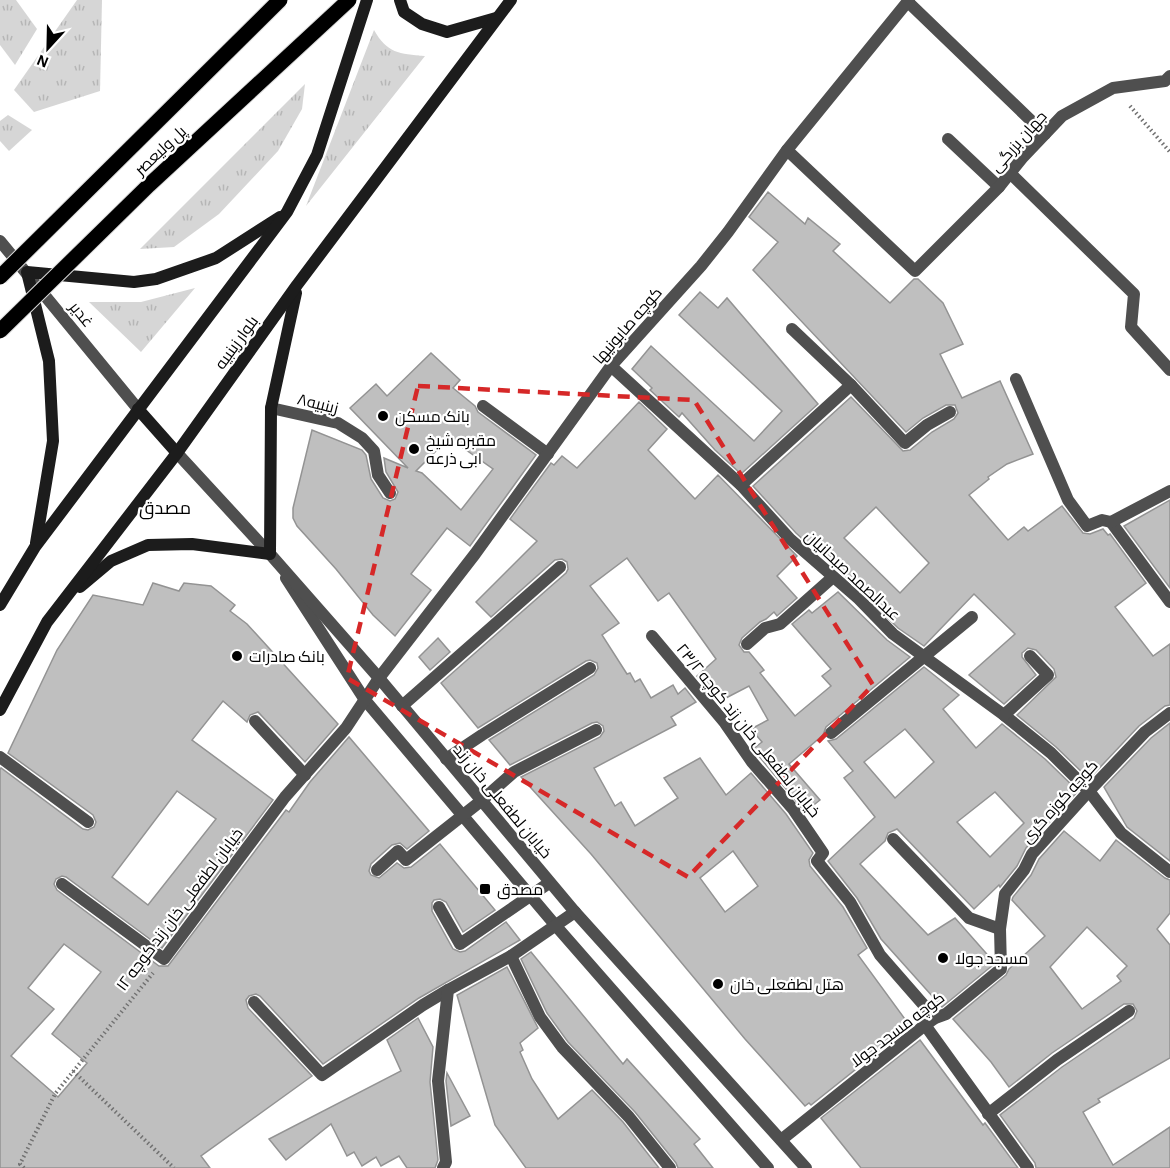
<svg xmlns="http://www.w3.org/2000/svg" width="1170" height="1168" viewBox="0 0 1170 1168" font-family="'Alegreya Sans',Cairo,sans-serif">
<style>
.grass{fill:url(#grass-tufts)}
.building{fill:#bfbfbf;stroke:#939393;stroke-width:1.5;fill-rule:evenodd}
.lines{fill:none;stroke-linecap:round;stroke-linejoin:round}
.path{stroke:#717171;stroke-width:4;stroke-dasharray:1.5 3;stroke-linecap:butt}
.service{stroke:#4f4f4f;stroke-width:12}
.minor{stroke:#4f4f4f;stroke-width:12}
.tertiary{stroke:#4f4f4f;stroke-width:12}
.secondary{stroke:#1c1c1c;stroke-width:12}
.primary-bridge-casing{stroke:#dbdbdb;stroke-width:17;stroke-linecap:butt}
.primary-bridge{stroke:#000;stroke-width:15}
.marked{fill:none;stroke:#d62828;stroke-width:4.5;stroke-dasharray:12 8;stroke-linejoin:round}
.poi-dot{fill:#000;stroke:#fff;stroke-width:2}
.labels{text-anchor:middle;stroke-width:4.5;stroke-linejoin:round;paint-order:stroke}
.street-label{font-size:16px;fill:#000;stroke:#fff}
.poi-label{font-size:16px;fill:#000;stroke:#fff;text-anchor:start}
.neighbourhood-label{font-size:18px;fill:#000;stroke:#fff}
</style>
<defs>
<pattern id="grass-tufts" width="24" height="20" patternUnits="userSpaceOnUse" patternTransform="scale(1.5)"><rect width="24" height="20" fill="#d6d6d6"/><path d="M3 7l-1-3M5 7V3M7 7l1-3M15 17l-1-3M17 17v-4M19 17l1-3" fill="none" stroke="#b6b6b6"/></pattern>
</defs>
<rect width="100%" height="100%" fill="#fff"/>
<!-- grass -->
<g class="grass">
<path d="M0 0H16L37 29 15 65 0 45Z"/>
<path d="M77 0H102L100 91 34 112 14 90Z"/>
<path d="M374 30C387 53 399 54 425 56L306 206Z"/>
<path d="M305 84 302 109 278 151 219 214 174 247 140 249Z"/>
<path d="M8 115 32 130 9 151 0 141V121Z"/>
<path d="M195 288 141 352 89 302H141Z"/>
</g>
<!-- building -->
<g class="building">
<path d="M768 192 805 224 808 218 840 244 833 251 890 303 914 279H918L943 303 963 344 940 354 962 398 1000 381 1033 454 1007 464 988 477 989 479 969 495 1008 540 1024 527 1028 531 1062 506 1083 533 1090 534 1103 529 1108 535 1110 534 1146 583 1115 607 1153 656 1170 644V705L1165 706 1139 726 1089 779 1056 747 1017 715 1056 677 1054 669 1036 650 1028 648 1022 653V657L1036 675 1004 704 969 675 1015 634 974 594 924 646 898 628 810 542 808 544 796 533 753 486 851 397 903 451 910 450 932 432 954 419 958 413 955 405H946L923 418 906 432 753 270 778 242 749 217ZM876 507 929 563 900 593 844 538Z"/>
<path d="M700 292 718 308 727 298 818 404 741 474 715 450 682 413 679 417 650 390 652 388 632 369 651 346 754 441 782 411 679 315Z"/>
<path d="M431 353 460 380 453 388 475 406 478 412 536 455 470 546 447 528 411 574 431 590 395 636 373 615 336 569 297 526 293 518V508L312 430 362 450 366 455 371 479 383 498 390 501 395 499 398 492 386 472 384 458 408 468 350 408 376 384 387 396ZM449 438 493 469 461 510 422 473 416 471Z"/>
<path d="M639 402 667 429 648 450 695 499 718 475 797 556 777 576 797 598 777 616 774 612 766 619 760 622 742 638 739 645 744 652H749L764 670 760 673 795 716 831 686 822 676 831 669 792 624 809 610 812 613 838 592 887 640 910 657 826 727 823 735 789 764 820 800 805 812 753 749 762 742 751 729 768 720 749 686 726 698 718 688 710 693 697 676 716 659 669 593 658 601 627 558 590 586 619 623 602 635 627 674 630 673 635 682 640 679 651 698 673 685 678 694 685 688 696 702 671 717 676 725 594 768 615 806 621 802 635 826 678 798 664 778 700 758 726 795 751 773 786 814 813 853 809 860 810 866 843 907 867 948 858 955 910 1026 811 1105 809 1103 805 1106 745 1039 591 854 521 777 600 737 604 731 603 726 597 722 592 723 510 765 489 740 594 675 598 668 597 663 590 660 586 661 478 728 441 683 566 573 568 569 567 562 562 559 555 560 491 617 476 602 537 541 510 519 551 463 554 465 562 456 577 468ZM733 851 758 886 725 912 700 878Z"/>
<path d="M1170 500V588L1124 526Z"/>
<path d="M153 583 179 591 184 583 211 586 235 605 230 611 247 624 338 724 305 762 258 712 250 715 247 722 223 701 192 740 273 800 162 948 66 877 62 876 56 879 54 884 57 890 159 966H168L286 810 289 812 310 782 349 737 429 831 407 849 400 843 392 845 371 864 369 871 371 875 379 878 397 863 404 868 411 867 440 844 495 910 463 932 446 902 440 899 434 900 432 903V911L453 949 460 952 465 951 506 922 520 940 419 998 323 1064 260 996 256 994 249 996 246 1000 248 1008 312 1076 201 1156 210 1168H0V770L1 768 83 829 88 830 94 827 96 822 93 815 8 753 57 650 93 595 143 605ZM177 791 216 819 148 905 112 877ZM64 944 101 972 52 1034 87 1063 58 1097 11 1056 54 1009 28 988Z"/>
<path d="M438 638 450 652 430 670 419 657Z"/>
<path d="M924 667 959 695 943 709 976 748 1002 724 1045 759 1078 791 1026 848 1017 866 1000 887 999 885 974 909 897 829 888 833 885 841 860 864 928 935 955 918 993 961V965L942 1007 881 939 857 898 828 861 875 817 844 778 853 771 828 741 836 739ZM905 729 934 762 895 798 864 762ZM995 792 1024 823 990 857 957 822Z"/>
<path d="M1170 723V861L1127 827 1104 787 1151 738Z"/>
<path d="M1064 831 1100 861 1116 840 1165 878 1170 880V913L1157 929 1170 945V1058L1098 1099 1100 1102 1083 1112 1113 1165 1170 1127V1168H1036L1035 1163 1000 1115 1062 1067 1134 1018 1137 1011 1133 1004H1124L1052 1053 1009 1087 991 1062 953 1019 1006 975 1009 969 1045 936 1012 900 1013 897 1031 875 1039 859ZM1087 927 1127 966 1117 976 1121 981 1082 1009 1050 967Z"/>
<path d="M531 952 623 1064 627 1059 700 1139 694 1144 713 1168H678L676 1163 635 1112 568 1042 547 1013 521 959Z"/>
<path d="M507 967 538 1028 520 1043 523 1050 520 1052 532 1079 558 1119 592 1090 623 1122 659 1168H526L495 1125 457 995Z"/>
<path d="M418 1018 433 1047 430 1082 438 1160 435 1168H407L399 1156 381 1166 376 1157 362 1166 354 1152 347 1156 331 1124 286 1160 269 1139 401 1071 387 1040Z"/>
<path d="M920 1040 983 1125 985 1123 1018 1168H861L821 1118Z"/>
<path d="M447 1073 470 1116 451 1126 446 1081Z"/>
</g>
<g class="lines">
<!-- path -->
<g class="path">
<path d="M1130 106 1170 152"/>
<path d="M73 1071 174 1168"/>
<path d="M24 1168 20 1164 55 1094 153 973"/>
</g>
<!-- service -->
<g class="service">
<path d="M908 2 1045 134"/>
<path d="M948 139 999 187"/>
<path d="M787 150 915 271 999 187 1023 157 1062 116 1113 88 1165 81 1170 76"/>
<path d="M1010 173 1134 294 1131 327 1170 370"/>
<path d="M792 329 851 385 905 443 927 425 950 412"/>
<path d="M611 366 741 485 790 539 859 599 893 634 1004 715 1051 753 1089 791 1121 833 1170 872"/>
<path d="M1016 379 1068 500 1087 526 1102 520 1111 522"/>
<path d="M483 406 548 454"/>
<path d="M271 408 338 423 362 438 374 451 378 475 390 493"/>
<path d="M741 485 851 385"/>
<path d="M1111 522 1170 602"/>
<path d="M1111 522 1170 491"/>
<path d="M286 578 365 700 556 926 768 1168"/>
<path d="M652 636 725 723 752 762 793 809 823 853 817 861 850 902 880 955 935 1018"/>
<path d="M747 644 765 628 780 624 833 577"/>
<path d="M402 706 560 567"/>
<path d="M1004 715 1048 675 1030 656"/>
<path d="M255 721 305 775"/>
<path d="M831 733 972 617"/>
<path d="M0 757 88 822"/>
<path d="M446 759 482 735 590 668"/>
<path d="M893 839 969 918 1000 929"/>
<path d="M377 870 398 851 406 860 481 801 514 772 596 730"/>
<path d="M62 884 164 959 285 797 346 728 379 678"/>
<path d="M439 907 460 944 549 883"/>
<path d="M511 956 540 1017 562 1047 629 1117 670 1168"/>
<path d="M254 1002 322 1075 423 1005 448 990"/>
<path d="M925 1025 1028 1168"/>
<path d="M988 1114 1057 1060 1129 1011"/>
<path d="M781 1140 925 1025 935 1018 946 1014 1001 969 1000 929 1005 894 1024 870 1032 854 1089 791 1145 732 1170 713"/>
<path d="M443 1168 446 1162 438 1081 448 990 511 956 575 912"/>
</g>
<!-- minor -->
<path class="minor" d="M379 678 475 554 611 366 701 266 728 232 787 150 909 0"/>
<!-- tertiary -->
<g class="tertiary">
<path d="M0 241 138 409"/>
<path d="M177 453 270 554 379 678 575 912 806 1168"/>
</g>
<!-- secondary -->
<g class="secondary">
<path d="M400 0 404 12 422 24 447 32 496 18"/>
<path d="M138 409 177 453"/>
<path d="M36 543 53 441 49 361 27 272 134 282 156 279 216 258 280 217"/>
<path d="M80 587 111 561 148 545 192 544 270 554 271 408 296 293"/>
<path d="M0 605 35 547 287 212 317 155 367 0"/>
<path d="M0 710 47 622 177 453 297 285 511 0"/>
</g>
<defs>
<g id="primary-bridge">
<path d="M0 277 280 0"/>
<path d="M0 331 149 185 349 0"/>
</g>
</defs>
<!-- primary-bridge casing -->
<use href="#primary-bridge" class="primary-bridge-casing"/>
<!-- primary-bridge -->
<use href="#primary-bridge" class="primary-bridge"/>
</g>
<!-- marked area -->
<path class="marked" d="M418 386 694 400 873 685 688 877 347 678Z"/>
<!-- markers -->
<g class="poi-dot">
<circle cx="383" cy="416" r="6"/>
<circle cx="414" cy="449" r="6"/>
<circle cx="237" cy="656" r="6"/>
<rect x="479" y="883" width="12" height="12" rx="3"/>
<circle cx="943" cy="958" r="6"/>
<circle cx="718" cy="984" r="6"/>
</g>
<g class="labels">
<!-- street labels -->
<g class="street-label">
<text transform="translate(1018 141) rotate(-48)" y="6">جهان بزرگی</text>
<text transform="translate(160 150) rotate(-43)" y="6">پل ولیعصر</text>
<text transform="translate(82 314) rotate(51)" y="6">غدیر</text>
<text transform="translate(627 325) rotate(-49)" y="6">کوچه صابونیها</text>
<text transform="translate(236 342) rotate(-54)" y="6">بلوار زینبیه</text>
<text transform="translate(318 403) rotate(14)" y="6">زینبیه۸</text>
<text transform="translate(853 575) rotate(43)" y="6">عبدالصمد صبحانیان</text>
<text transform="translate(749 730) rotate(51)" y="6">خیابان لطفعلی خان زند کوچه ۲۳/۲</text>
<text transform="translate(503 801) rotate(50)" y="6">خیابان لطفعلی خان زند</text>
<text transform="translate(1059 801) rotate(-48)" y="6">کوچه کوزه گری</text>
<text transform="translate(179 909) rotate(-53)" y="6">خیابان لطفعلی خان زند کوچه ۱۲</text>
<text transform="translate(897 1029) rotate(-37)" y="6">کوچه مسجد جولا</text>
</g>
<!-- poi labels -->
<g class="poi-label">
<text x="395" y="422">بانک مسکن</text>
<text x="426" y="446">مقبره شیخ<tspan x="426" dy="18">ابی ذرعه</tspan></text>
<text x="249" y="662">بانک صادرات</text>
<text x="497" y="895">مصدق</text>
<text x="955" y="964">مسجد جولا</text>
<text x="730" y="990">هتل لطفعلی خان</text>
</g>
<!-- neighbourhood labels -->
<g class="neighbourhood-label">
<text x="165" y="514">مصدق</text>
</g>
</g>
<!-- north arrow -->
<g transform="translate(48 48) rotate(202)" stroke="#ffffff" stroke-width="4.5" paint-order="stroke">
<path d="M0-4.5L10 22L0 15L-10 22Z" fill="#000000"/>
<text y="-9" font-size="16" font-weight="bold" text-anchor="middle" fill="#000000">N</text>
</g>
</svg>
